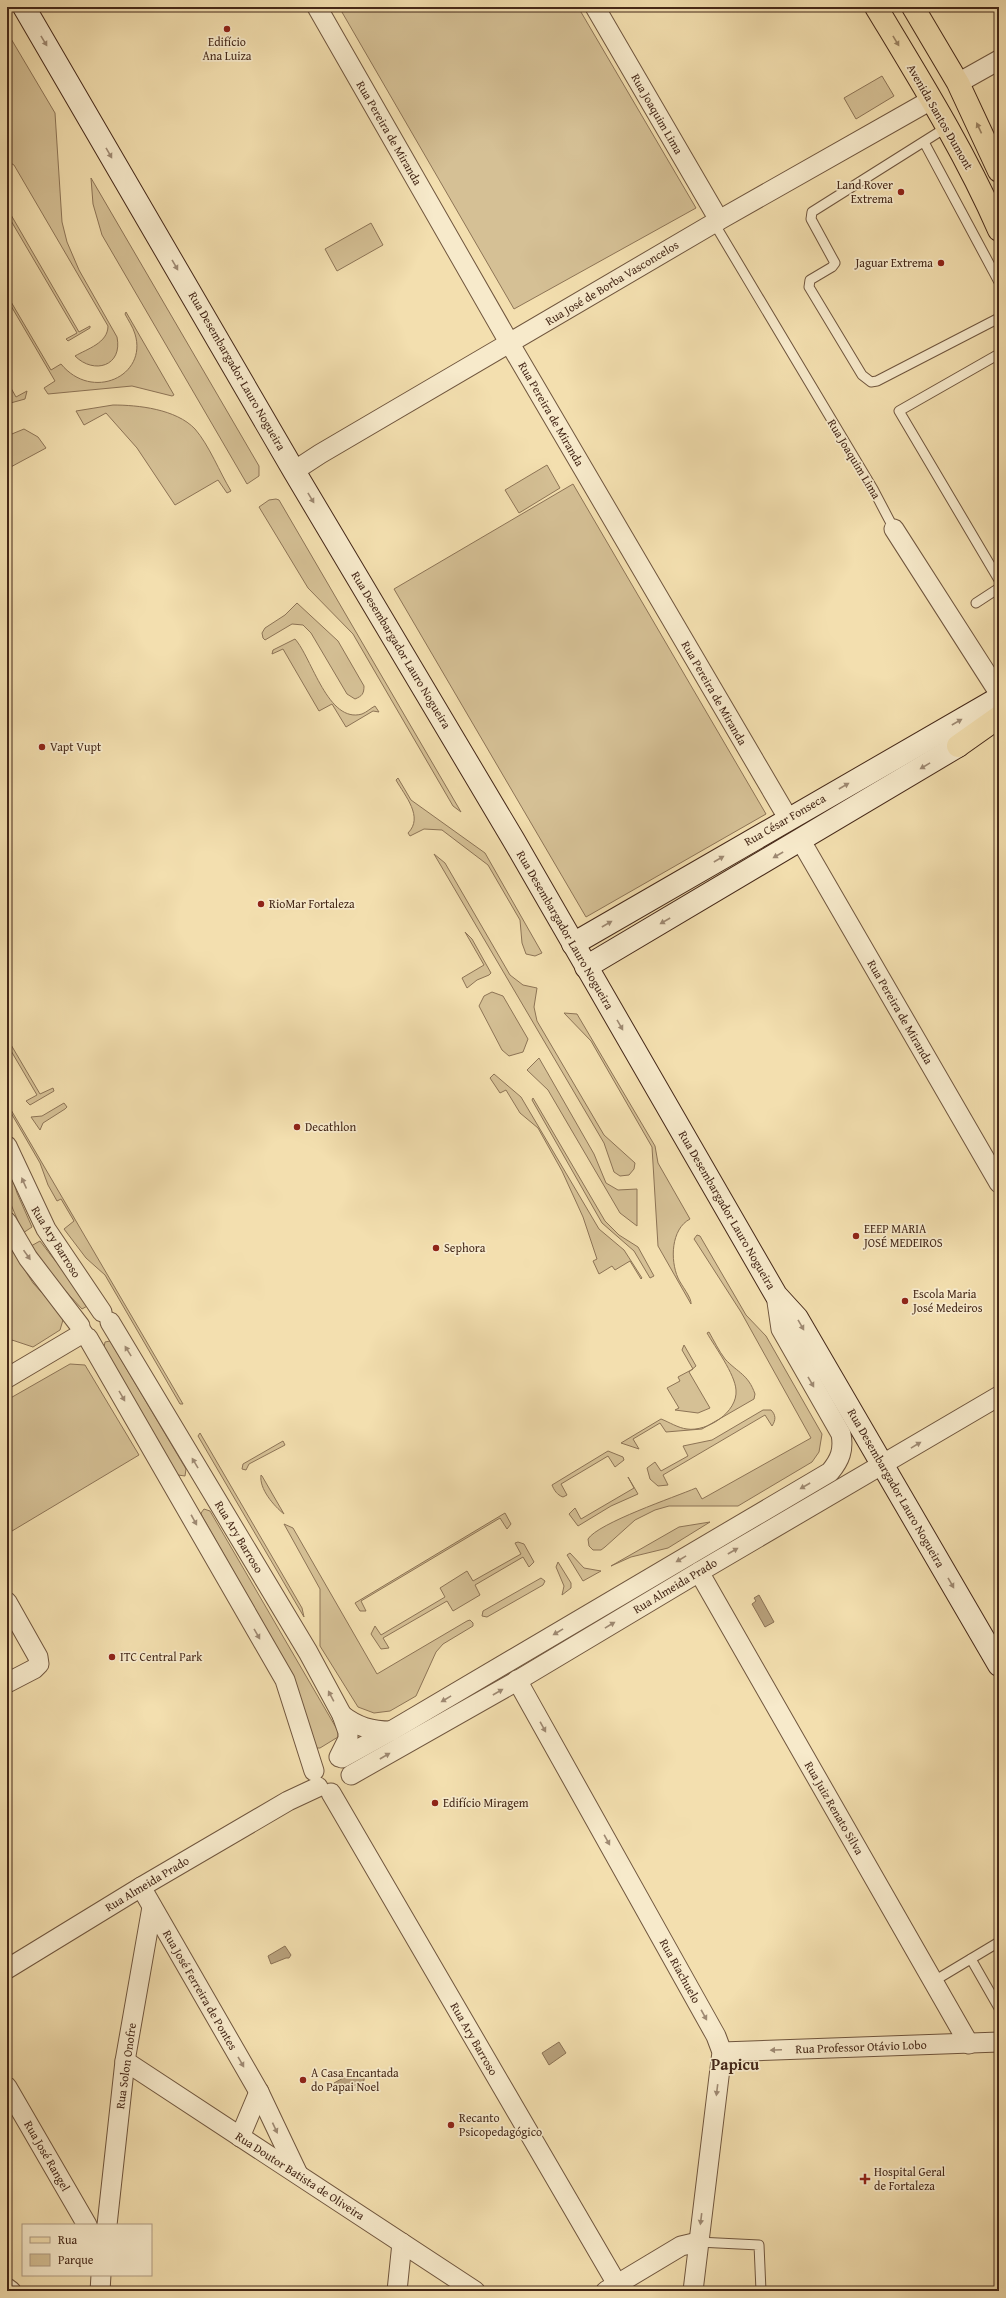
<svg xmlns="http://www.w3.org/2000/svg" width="1006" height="2298" viewBox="0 0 1006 2298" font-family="'Gentium Book Plus',serif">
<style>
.green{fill:#d5c095;stroke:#8d7456}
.water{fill:#b8a17c;stroke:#8a7154}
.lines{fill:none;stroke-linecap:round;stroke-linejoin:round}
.lane-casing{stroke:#70563e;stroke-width:11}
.street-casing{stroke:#70563e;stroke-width:21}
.secondary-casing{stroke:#452818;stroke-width:24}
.primary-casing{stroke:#452818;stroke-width:24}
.lane{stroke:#f7eacb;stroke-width:9}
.street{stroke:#f7eacb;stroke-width:19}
.secondary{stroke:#f7eacb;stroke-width:22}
.primary{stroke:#f3dfaf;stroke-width:22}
.oneway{fill:#9e8972}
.oneway2{fill:#9c8464}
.poi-dot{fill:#8f2418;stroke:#f7eacb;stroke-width:1.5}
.labels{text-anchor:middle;stroke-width:3.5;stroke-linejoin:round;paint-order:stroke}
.poi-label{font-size:12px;fill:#452818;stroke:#f7eacb;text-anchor:start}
.street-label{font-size:12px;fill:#452818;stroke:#f7eacb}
.district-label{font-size:16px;font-weight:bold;fill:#452818;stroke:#f7eacb}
</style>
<rect width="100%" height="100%" fill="#f3dfaf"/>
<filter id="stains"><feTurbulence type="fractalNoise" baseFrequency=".005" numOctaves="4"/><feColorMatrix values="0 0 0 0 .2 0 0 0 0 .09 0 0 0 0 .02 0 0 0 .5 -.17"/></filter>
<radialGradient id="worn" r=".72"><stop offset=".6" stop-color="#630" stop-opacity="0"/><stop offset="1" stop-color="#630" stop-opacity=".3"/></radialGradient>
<!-- green -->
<g class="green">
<path d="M339 7H578L696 208 514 309Z"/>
<path d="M7 32 55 113 62 222 67 242 79 270 117 337C123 366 94 375 75 356 87 349 108 343 108 326L14 165 7 161Z"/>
<path d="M882 76 894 96 856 119 844 98Z"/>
<path d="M91 178 259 466V476L247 484 102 235 93 204Z"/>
<path d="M7 208 79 332 90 326V328L68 341 66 339 77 333 7 214Z"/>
<path d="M371 223 383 245 337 271 325 249Z"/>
<path d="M7 295 51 370 61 364C92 402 148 376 135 334 133 327 128 320 125 314L126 312 174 395 172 396 132 386 48 394 44 388 55 381 7 299Z"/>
<path d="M7 381 16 397 27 391 25 399 7 404V396L11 393 7 386Z"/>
<path d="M113 405C138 405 176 409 195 429 209 445 220 473 231 491L227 493 218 480 175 505 137 448 106 413 84 425 76 411Z"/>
<path d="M24 429 38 437 46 448 7 469V436Z"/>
<path d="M547 465 560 488 519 513 505 490Z"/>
<path d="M573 484 766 814 586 917 394 589Z"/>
<path d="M276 499 279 500 461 812 453 806 353 634 308 588 259 507 269 500Z"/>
<path d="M297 603 338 641 364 686C364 694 362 696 355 699L347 694 311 633 303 625 292 624 265 640 263 638 262 633 265 628 285 615Z"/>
<path d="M295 639C312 658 328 724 362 714 367 712 371 708 375 706L379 712 373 711 346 727 332 704 319 711 283 649 272 654 273 650Z"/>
<path d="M398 778 411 800 485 853 542 953 535 956 526 954 522 943 520 920 488 865 442 830 424 829 410 836 408 833C424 817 405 796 396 780Z"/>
<path d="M434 854 445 863 510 975 523 985 537 988 534 1007 537 1021 604 1135 635 1163 634 1169 629 1175 620 1176 614 1172 604 1143Z"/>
<path d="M465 932 472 939 491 973 489 975 477 980 467 988 462 978 484 965Z"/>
<path d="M492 992 503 996 528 1039 523 1052 509 1056 502 1050 479 1006 484 996Z"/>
<path d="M564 1013 577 1014 655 1146 658 1163 690 1219C671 1229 670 1260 678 1278 681 1285 692 1298 691 1304L658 1246 652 1147 591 1041Z"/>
<path d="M7 1038 40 1094 53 1088 54 1091 30 1105 26 1101 37 1095 7 1044Z"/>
<path d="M539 1058 594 1154 606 1183 618 1190 637 1189V1226L620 1213 548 1090 527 1070Z"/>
<path d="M494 1074 521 1097 599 1229 624 1250 642 1278 641 1279 630 1261 615 1270 612 1266 599 1274 593 1261 597 1259 583 1217 562 1171 538 1128 520 1113 506 1090 500 1093 490 1078Z"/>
<path d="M533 1098 605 1221 619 1235 638 1247 654 1276 650 1278 634 1251 602 1223 532 1100Z"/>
<path d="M7 1103 183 1404H180L105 1275 86 1258 64 1229 74 1221 61 1199 57 1201 48 1185 40 1163 7 1106Z"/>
<path d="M64 1103 67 1107 65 1109 43 1123 40 1130 31 1117 42 1116Z"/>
<path d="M7 1162 17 1193 32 1227 23 1233 7 1195Z"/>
<path d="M697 1235 700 1236 746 1315 766 1336 822 1434 819 1452 812 1462 738 1506H669L655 1510 635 1520 605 1547 601 1550H593L589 1546 588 1539C598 1523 675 1497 696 1488L702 1499 811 1438 741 1312 696 1242 694 1239Z"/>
<path d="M40 1241C56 1263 74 1282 89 1305L82 1309 59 1284 31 1246Z"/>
<path d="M7 1242 33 1283 62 1315 63 1320 60 1330 33 1347 12 1340 10 1347 7 1346Z"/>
<path d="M709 1332C714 1341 719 1351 725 1359 738 1373 748 1374 755 1394L754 1399 702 1429 666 1432 660 1423 633 1439 639 1449 621 1443 661 1419C669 1422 678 1428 687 1429 707 1432 738 1412 736 1390 735 1374 715 1347 707 1333Z"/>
<path d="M110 1341 186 1469 185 1476 178 1475 104 1347 105 1342Z"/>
<path d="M684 1345 696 1366 689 1372 710 1408 698 1413 675 1410 679 1408 667 1388 680 1381 678 1377 693 1369 682 1350Z"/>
<path d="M70 1364 85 1365 139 1455 7 1534V1400Z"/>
<path d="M763 1410H771C776 1415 776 1420 772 1426L765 1415 663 1475 668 1485 658 1486 650 1479 647 1468 655 1462 661 1471 688 1456 683 1446 712 1440Z"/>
<path d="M200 1433 302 1608 304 1617 198 1436Z"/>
<path d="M283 1441 285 1445 249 1464 246 1470 242 1469 243 1464Z"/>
<path d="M608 1451 623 1457 624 1460 615 1467 608 1456 561 1484 567 1495 563 1497C557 1495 554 1490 552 1485Z"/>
<path d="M261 1475 262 1476 284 1514C274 1506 259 1489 261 1475Z"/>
<path d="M628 1477 638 1494 611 1506 578 1526 569 1514 575 1508 581 1519 634 1488Z"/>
<path d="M204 1509 210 1511 338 1731V1737L320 1748H313L308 1742 294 1677 202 1516 201 1513Z"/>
<path d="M505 1513 511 1524 507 1529 500 1518 361 1601 366 1611H360L355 1603Z"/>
<path d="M710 1522 668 1548 631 1557 611 1566 679 1527Z"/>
<path d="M284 1524 293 1528 377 1674 467 1621 470 1620 473 1623V1626L443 1644 436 1652 416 1696 390 1711 374 1713 358 1707 320 1646V1589Z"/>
<path d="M518 1542 524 1544 534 1562 529 1567 523 1557 475 1585 480 1595 453 1611 447 1601 383 1638 389 1648 381 1649 371 1634 375 1626 381 1635 445 1597 440 1588 467 1571 473 1581 521 1554 515 1543Z"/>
<path d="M570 1553 584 1568 601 1571 583 1581 567 1555Z"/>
<path d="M558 1562 571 1583V1588L562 1595 564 1586 556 1567Z"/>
<path d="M541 1578 545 1581 543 1585 487 1617 482 1616 483 1611Z"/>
</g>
<!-- water -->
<g class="water">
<path d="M759 1595 774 1622 765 1627 752 1604 756 1601 754 1598Z"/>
<path d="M285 1946 291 1955 289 1958H286L271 1964 268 1956Z"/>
<path d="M559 2042 566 2053 549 2065 542 2053Z"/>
<path d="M354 2072 365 2075 362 2089 356 2088 357 2084 340 2094 334 2083Z"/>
</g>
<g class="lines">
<defs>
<g id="lane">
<path d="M947 127 812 212 811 219 835 263 832 267 810 280 809 287 862 375 871 382 877 381 999 318"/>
<path d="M924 142 999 282"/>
<path d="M714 223 873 489 894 529"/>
<path d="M999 354 899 411 999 580"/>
<path d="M976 603 999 588"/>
<path d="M971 1959 999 2008"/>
<path d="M934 1981 999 1942"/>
<path d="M698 2242 759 2245 761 2291"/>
</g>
<g id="street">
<path d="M317 7 510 344 788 818"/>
<path d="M595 7 719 220"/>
<path d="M958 83 999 60"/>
<path d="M294 471 320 454 714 223 931 100"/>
<path d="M894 529 999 693"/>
<path d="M801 841 999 1183"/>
<path d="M7 1146 46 1229 102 1312"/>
<path d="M7 1222 28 1258 80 1326"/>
<path d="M110 1322 308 1652 342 1715 348 1732V1739L339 1757"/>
<path d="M88 1338 285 1680 314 1771"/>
<path d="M7 1378 83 1333"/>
<path d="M699 1572 969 2044"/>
<path d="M7 1602 38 1657 39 1664 34 1669 7 1683"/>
<path d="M517 1680 716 2036 722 2052 693 2291"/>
<path d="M342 1715C357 1727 372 1731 391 1731"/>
<path d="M342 1758 391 1731 830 1472C840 1460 844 1450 841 1434L781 1329 776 1295"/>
<path d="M351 1775 515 1682 699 1572 999 1396"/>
<path d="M331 1793 617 2284"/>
<path d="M141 1887 259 2092 298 2174"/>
<path d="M7 1969 141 1887 288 1801 318 1787"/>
<path d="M722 2052 999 2042"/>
<path d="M125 2061 475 2291"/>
<path d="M7 2087 87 2225"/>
<path d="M240 2137 259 2092"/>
<path d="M107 2225 125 2061 152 1907"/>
<path d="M7 2288 11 2291"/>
<path d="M100 2291 101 2275"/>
<path d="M397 2291 402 2243"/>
<path d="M606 2291 681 2246 698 2242"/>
</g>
<g id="secondary">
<path d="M24 7 294 471 513 839 776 1295 797 1318 999 1665"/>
<path d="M573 944 999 698"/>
<path d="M586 967 958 746"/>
</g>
<g id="primary">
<path d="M876 7C920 80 965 152 999 230"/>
<path d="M913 7 958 83 999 171"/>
<path d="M958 746 999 717"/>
</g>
</defs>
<!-- lane casing -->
<use href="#lane" class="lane-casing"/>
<!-- street casing -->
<use href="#street" class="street-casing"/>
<!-- secondary casing -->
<use href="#secondary" class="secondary-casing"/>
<!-- primary casing -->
<use href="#primary" class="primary-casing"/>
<!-- lane -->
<use href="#lane" class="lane"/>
<!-- street -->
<use href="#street" class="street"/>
<!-- secondary -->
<use href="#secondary" class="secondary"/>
<!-- primary -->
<use href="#primary" class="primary"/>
</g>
<!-- one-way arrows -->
<defs><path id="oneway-solid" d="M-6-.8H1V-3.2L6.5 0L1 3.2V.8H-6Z"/></defs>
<g class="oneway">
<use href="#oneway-solid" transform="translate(44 41) rotate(59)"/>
<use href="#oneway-solid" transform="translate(109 153) rotate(60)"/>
<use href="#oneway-solid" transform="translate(175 265) rotate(60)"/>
<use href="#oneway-solid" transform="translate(311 498) rotate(59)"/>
<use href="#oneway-solid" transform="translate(957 722) rotate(-30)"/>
<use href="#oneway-solid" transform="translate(925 766) rotate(149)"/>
<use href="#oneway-solid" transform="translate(844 786) rotate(-30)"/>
<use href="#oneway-solid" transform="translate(778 855) rotate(150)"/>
<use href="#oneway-solid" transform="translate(719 859) rotate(-30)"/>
<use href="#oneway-solid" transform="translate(665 921) rotate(150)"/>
<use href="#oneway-solid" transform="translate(607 924) rotate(-30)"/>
<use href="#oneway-solid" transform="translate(620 1025) rotate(60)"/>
<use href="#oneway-solid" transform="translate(24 1183) rotate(-114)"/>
<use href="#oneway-solid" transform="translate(27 1255) rotate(55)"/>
<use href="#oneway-solid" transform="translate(801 1325) rotate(60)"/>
<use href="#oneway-solid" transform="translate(128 1351) rotate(-122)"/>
<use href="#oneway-solid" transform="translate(811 1382) rotate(60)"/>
<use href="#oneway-solid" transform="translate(122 1396) rotate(60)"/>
<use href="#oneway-solid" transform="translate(916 1445) rotate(-31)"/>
<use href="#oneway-solid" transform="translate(195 1463) rotate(-121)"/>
<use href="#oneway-solid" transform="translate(805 1486) rotate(150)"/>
<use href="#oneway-solid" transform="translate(194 1520) rotate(61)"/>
<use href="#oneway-solid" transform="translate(733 1551) rotate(-30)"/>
<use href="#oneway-solid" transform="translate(681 1559) rotate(149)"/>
<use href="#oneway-solid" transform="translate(951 1583) rotate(60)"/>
<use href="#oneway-solid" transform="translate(610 1625) rotate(-31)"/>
<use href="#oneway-solid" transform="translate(558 1632) rotate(149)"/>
<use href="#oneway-solid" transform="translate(257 1634) rotate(60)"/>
<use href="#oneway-solid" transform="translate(498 1692) rotate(-30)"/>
<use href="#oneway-solid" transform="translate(331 1696) rotate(-118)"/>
<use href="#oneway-solid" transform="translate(446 1699) rotate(149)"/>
<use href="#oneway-solid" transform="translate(543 1727) rotate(61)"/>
<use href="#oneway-solid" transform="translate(385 1756) rotate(-30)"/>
<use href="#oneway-solid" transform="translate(607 1840) rotate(61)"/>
<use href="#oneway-solid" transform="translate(704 2015) rotate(61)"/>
<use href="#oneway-solid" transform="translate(776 2050) rotate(178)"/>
<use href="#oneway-solid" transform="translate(241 2062) rotate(60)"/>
<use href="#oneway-solid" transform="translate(717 2090) rotate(97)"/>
<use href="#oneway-solid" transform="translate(275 2128) rotate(65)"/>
<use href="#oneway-solid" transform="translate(701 2219) rotate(97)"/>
</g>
<g class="oneway2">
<use href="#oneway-solid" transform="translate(896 41) rotate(59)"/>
<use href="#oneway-solid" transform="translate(979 128) rotate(-115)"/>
</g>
<!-- markers -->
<g class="poi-dot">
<circle cx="227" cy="29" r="4"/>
<circle cx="901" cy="192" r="4"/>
<circle cx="941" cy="263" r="4"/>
<circle cx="42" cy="747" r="4"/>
<circle cx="261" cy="904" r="4"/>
<circle cx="297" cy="1127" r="4"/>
<circle cx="856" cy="1236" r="4"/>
<circle cx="436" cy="1248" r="4"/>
<circle cx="905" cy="1301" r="4"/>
<circle cx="112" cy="1657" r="4"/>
<circle cx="435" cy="1803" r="4"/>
<circle cx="303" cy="2080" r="4"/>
<circle cx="451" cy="2125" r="4"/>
<path d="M863 2173h4v4h4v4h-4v4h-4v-4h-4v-4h4z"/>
</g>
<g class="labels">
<!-- poi labels -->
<g class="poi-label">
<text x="227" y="46" text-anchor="middle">Edifício<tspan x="227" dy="14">Ana Luiza</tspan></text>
<text x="893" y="189" text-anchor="end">Land Rover<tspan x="893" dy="14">Extrema</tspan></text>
<text x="933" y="267" text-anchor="end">Jaguar Extrema</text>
<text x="50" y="751">Vapt Vupt</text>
<text x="269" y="908">RioMar Fortaleza</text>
<text x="305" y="1131">Decathlon</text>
<text x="864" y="1233">EEEP MARIA<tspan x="864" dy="14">JOSÉ MEDEIROS</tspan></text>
<text x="444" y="1252">Sephora</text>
<text x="913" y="1298">Escola Maria<tspan x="913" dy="14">José Medeiros</tspan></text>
<text x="120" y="1661">ITC Central Park</text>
<text x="443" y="1807">Edifício Miragem</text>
<text x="311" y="2077">A Casa Encantada<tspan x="311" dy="14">do Papai Noel</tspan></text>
<text x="459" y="2122">Recanto<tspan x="459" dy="14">Psicopedagógico</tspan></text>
<text x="874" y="2176">Hospital Geral<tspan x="874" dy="14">de Fortaleza</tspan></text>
</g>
<!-- street labels -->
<g class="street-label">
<text transform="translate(657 114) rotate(60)" y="4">Rua Joaquim Lima</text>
<text transform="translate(940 117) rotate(60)" y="4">Avenida Santos Dumont</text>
<text transform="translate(389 133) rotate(60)" y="4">Rua Pereira de Miranda</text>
<text transform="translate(612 283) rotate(-31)" y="4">Rua José de Borba Vasconcelos</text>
<text transform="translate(237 371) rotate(60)" y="4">Rua Desembargador Lauro Nogueira</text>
<text transform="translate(551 414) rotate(60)" y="4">Rua Pereira de Miranda</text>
<text transform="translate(854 459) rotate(59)" y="4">Rua Joaquim Lima</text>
<text transform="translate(401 650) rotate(59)" y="4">Rua Desembargador Lauro Nogueira</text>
<text transform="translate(714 693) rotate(60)" y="4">Rua Pereira de Miranda</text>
<text transform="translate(785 820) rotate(-30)" y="4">Rua César Fonseca</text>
<text transform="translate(565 930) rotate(60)" y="4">Rua Desembargador Lauro Nogueira</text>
<text transform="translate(900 1012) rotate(60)" y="4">Rua Pereira de Miranda</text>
<text transform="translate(727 1210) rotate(60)" y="4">Rua Desembargador Lauro Nogueira</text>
<text transform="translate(56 1242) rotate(58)" y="4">Rua Ary Barroso</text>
<text transform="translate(896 1488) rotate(60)" y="4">Rua Desembargador Lauro Nogueira</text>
<text transform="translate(239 1537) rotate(59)" y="4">Rua Ary Barroso</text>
<text transform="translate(675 1586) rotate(-31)" y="4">Rua Almeida Prado</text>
<text transform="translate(834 1808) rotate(60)" y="4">Rua Juiz Renato Silva</text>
<text transform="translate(147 1884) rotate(-31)" y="4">Rua Almeida Prado</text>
<text transform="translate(680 1971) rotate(61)" y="4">Rua Riachuelo</text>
<text transform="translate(200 1990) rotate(60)" y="4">Rua José Ferreira de Pontes</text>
<text transform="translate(474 2039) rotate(60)" y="4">Rua Ary Barroso</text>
<text transform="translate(861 2047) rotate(-2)" y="4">Rua Professor Otávio Lobo</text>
<text transform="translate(126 2066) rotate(-82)" y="4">Rua Solon Onofre</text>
<text transform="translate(47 2156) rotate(60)" y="4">Rua José Rangel</text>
<text transform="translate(300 2176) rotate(33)" y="4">Rua Doutor Batista de Oliveira</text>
</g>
<!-- district labels -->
<g class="district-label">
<text x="735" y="2070">Papicu</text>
</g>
</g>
<!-- margin -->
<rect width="1006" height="2298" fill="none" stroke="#f3dfaf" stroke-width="24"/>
<rect x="8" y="8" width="990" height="2282" fill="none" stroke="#452818" stroke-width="2"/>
<rect x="12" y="12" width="982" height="2274" fill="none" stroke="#452818"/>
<!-- legend -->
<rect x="22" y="2224" width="130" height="52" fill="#f7eacb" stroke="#b09c83"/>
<rect x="30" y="2237" width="20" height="6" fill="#f3dfaf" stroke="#b09c83"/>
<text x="58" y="2244" font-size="12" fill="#452818">Rua</text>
<rect x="30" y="2254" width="20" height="12" fill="#d5c095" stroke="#b09c83"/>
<text x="58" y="2264" font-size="12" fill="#452818">Parque</text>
<rect width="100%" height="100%" filter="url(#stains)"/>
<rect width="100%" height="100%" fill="url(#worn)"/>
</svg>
